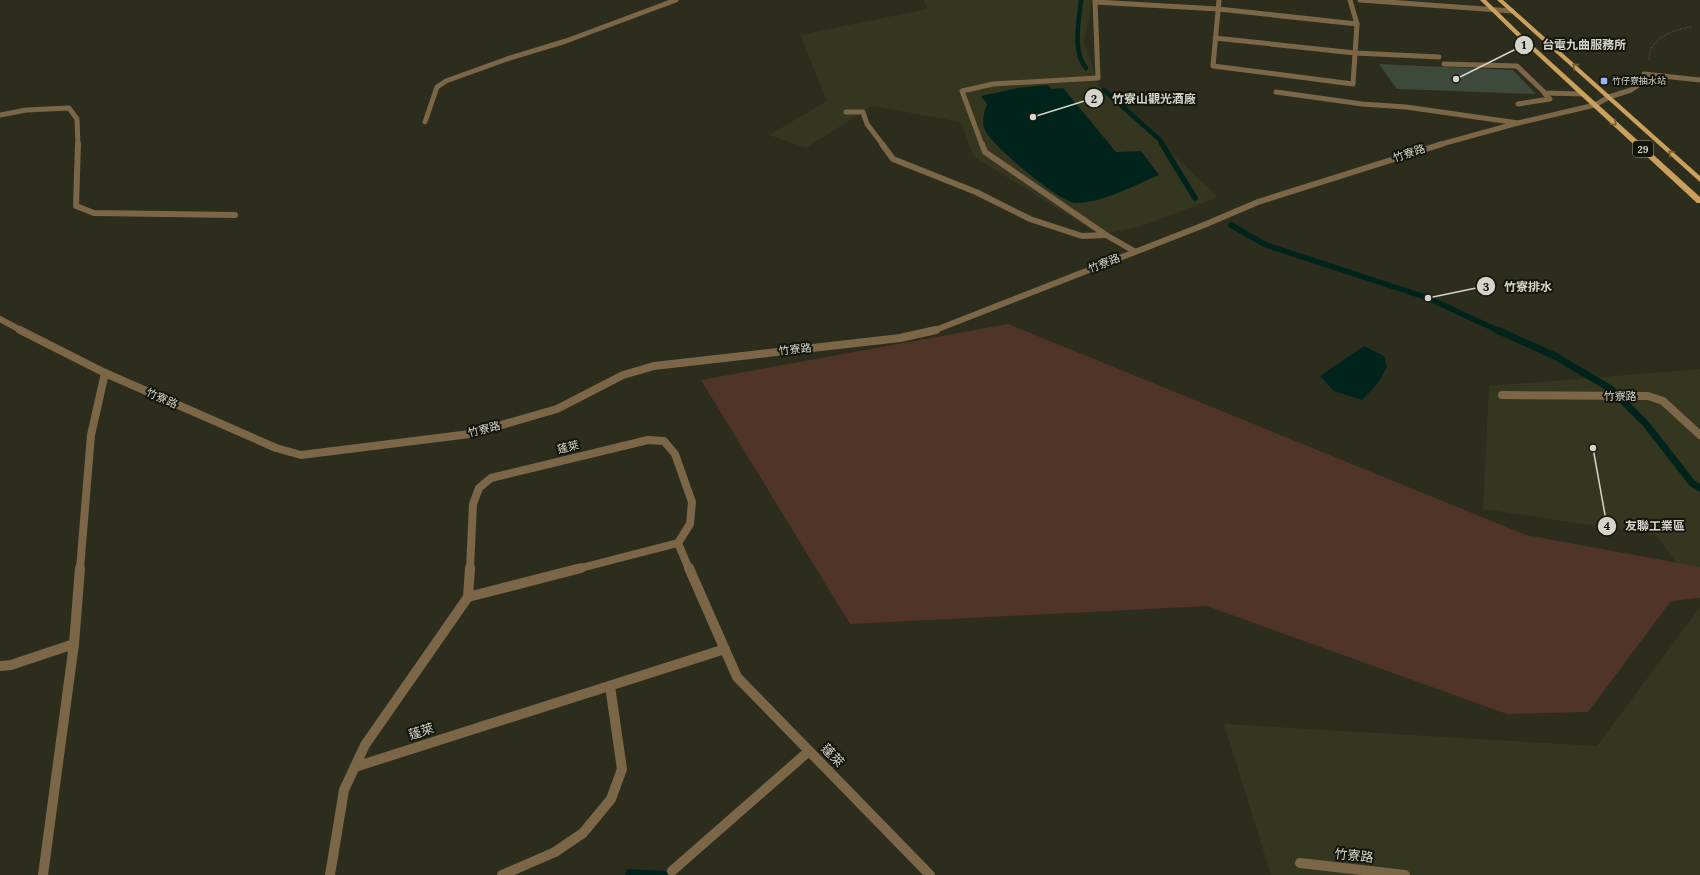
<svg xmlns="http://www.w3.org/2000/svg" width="1700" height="875" viewBox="0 0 1700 875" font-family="Lora,'Noto Sans TC',serif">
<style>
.built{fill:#35361f}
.green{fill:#513428}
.water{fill:#00241c}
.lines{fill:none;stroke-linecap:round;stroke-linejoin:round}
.stream-far2{stroke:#00241c;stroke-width:4.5}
.stream-far1{stroke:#00241c;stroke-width:5.5}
.stream{stroke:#00241c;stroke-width:7}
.building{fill:#3c493b}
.path{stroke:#6e6f61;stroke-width:1.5;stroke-dasharray:0.5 2;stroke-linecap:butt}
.service-far3{stroke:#7b6647;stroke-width:5}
.service-far2{stroke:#7b6647;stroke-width:6}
.service-far1{stroke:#7b6647;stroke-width:8}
.service{stroke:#7b6647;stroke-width:10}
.minor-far3{stroke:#7b6647;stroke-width:5}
.minor-far2{stroke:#7b6647;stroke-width:6}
.minor-far1{stroke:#7b6647;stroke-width:8}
.minor{stroke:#7b6647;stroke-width:10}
.primary{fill:#cba05d;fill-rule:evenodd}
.oneway{stroke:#705a35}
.poi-dot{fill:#a1b2fd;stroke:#14150d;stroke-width:1.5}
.labels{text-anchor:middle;stroke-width:4;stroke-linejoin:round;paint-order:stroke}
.far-poi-label{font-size:9px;fill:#d4d4ca;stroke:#14150d;text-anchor:start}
.shield{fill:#14150d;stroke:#9a9b91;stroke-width:1}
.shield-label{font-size:10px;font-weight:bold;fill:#d4d4ca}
.street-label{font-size:11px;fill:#d4d4ca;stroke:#14150d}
.near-street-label{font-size:13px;fill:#d4d4ca;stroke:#14150d}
.leader{fill:none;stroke:#d4d4ca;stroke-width:1.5}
.callout-dot{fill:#d4d4ca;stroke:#14150d;stroke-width:1.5}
.mark-label{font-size:12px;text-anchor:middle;font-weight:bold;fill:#111}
.callout-label{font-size:12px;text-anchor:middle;font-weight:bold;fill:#d4d4ca;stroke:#14150d;stroke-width:4;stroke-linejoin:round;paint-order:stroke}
</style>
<rect width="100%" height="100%" fill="#2c2d1c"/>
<!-- built -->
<g class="built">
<path d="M924 0H1092L1084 42 1099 85 1218 197 1142 226 1100 235 973 156 961 122 872 106 806 148 769 135 827 101 800 35 927 9Z"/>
<path d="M1700 369V594L1656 535 1483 509 1489 386Z"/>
<path d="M1700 607V875H1271L1224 724 1597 746Z"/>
</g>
<!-- green -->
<path class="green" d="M1008 324 1526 535 1700 567V598L1671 601 1588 712 1507 714 1207 606 850 624 701 380Z"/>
<!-- water -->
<g class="water">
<path d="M1047 85 1052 89 1063 88 1116 152 1141 151 1159 175C1135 185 1102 203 1076 203 1061 204 991 145 985 130 981 121 984 113 987 104L981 96 1018 88Z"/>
<path d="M1364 346 1384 356 1387 367 1378 383 1362 400 1334 391 1320 376Z"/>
<path d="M627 869 665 871 669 875H625Z"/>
</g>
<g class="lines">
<!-- stream-far2 -->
<g class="stream-far2">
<path d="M1081 0C1079 21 1072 51 1086 68"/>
<path d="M1104 90 1160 140 1163 145"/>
</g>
<!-- stream-far1 -->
<g class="stream-far1">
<path d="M1162 144 1195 198"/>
<path d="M1231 225 1266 245 1428 298 1499 331"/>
</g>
<!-- stream -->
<path class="stream" d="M1497 330 1555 356 1611 389 1646 424 1692 483 1700 488"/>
</g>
<!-- building -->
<path class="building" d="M1379 64 1513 70 1536 94 1397 89Z"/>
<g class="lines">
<!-- path -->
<path class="path" d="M1649 60C1649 38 1672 30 1691 27"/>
<!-- service-far3 -->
<g class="service-far3">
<path d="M1219 0 1213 66 1353 84 1357 24 1350 0"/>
<path d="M1360 0 1512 11"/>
<path d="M1095 2 1218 9 1357 24"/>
<path d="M1215 38 1355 53 1439 57"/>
<path d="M1444 64 1517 66 1545 93 1583 94"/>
<path d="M1276 92 1362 104 1406 107 1518 123"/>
<path d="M1609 97 1631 90 1643 82 1644 74 1700 80"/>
<path d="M1518 104 1550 99 1545 94"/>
<path d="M846 112H863L867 124 883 145"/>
<path d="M0 115 26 110 69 108 77 119 78 145"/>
<path d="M982 145 962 91 993 84 1098 78 1095 0"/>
</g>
<!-- service-far2 -->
<g class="service-far2">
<path d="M78 144 76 206 94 213 235 215"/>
<path d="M882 144 893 159 976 192 1030 219 1082 236 1106 235"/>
<path d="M982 144 985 152 1106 235 1134 251"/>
</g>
<!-- service-far1 -->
<g class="service-far1">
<path d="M80 569 91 435 105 373"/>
<path d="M470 569 473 504 479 488 491 478 648 440 664 441 675 454 692 502 690 524 678 543 689 569"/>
<path d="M577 569 678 543"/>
</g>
<!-- service -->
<g class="service">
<path d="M689 568 737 677 930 875"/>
<path d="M468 597 581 568"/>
<path d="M0 666 11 665 74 644"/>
<path d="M355 767 725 649"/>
<path d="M672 871 809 751"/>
<path d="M43 875 74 644 80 568"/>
<path d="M330 875 344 790 365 745 468 597 470 568"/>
<path d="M502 875 555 852 583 833 611 799 622 769 610 686"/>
</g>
<!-- minor-far3 -->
<g class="minor-far3">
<path d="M425 122 437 87 446 81 507 59 566 41 676 0"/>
<path d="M1438 145 1518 123 1595 105 1609 97"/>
</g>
<!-- minor-far2 -->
<g class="minor-far2">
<path d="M0 319 22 331"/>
<path d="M933 331 1204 225 1258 202 1442 144"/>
</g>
<!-- minor-far1 -->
<g class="minor-far1">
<path d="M20 330 105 373 276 448 301 455 470 434 557 409 623 375 654 366 900 338 936 330"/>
<path d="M1502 395 1648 396 1663 401 1700 435"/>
</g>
<!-- minor -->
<path class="minor" d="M1300 863 1405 875"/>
<!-- primary -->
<g class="primary">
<path d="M1480 0H1486L1528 41 1700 197V203H1697L1524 43Z"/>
<path d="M1497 0H1503L1700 176V182Z"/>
</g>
</g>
<!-- one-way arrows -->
<defs><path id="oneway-chevron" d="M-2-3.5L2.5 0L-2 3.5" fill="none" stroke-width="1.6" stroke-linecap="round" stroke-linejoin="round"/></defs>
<g class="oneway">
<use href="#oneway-chevron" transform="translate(1575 66) rotate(-139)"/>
<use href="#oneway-chevron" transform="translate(1614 123) rotate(42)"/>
<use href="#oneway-chevron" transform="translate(1671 153) rotate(-138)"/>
</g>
<!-- markers -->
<rect class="poi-dot" x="1600" y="77" width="8" height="8" rx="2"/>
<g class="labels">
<!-- far-poi labels -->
<g class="far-poi-label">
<text x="1612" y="84">竹仔寮抽水站</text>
</g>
<!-- shield labels -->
<rect class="shield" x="1633" y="141" width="20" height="16" rx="3"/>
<g class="shield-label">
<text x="1643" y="153">29</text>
</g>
<!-- street labels -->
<g class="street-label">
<text transform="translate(1409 153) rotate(-18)" y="4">竹寮路</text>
<text transform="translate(1104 263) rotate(-21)" y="4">竹寮路</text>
<text transform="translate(795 349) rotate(-6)" y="4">竹寮路</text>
<text x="1620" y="400">竹寮路</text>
<text transform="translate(162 398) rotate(24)" y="4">竹寮路</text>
<text transform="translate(484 429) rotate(-14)" y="4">竹寮路</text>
<text transform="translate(568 447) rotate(-14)" y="4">蓬萊</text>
</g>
<!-- near-street labels -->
<g class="near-street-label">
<text transform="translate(421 731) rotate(-18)" y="5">蓬萊</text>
<text transform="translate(833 755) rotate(46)" y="5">蓬萊</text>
<text transform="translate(1354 855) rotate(6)" y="5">竹寮路</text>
</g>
</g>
<!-- callouts -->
<path class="leader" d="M1456 79L1524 45M1033 117L1094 98M1428 298L1486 286M1593 448L1607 526"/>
<g class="callout-dot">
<circle cx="1456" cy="79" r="4"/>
<circle cx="1033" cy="117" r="4"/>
<circle cx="1428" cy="298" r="4"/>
<circle cx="1593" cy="448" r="4"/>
<circle cx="1524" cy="45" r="10"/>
<circle cx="1094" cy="98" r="10"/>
<circle cx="1486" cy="286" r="10"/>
<circle cx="1607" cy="526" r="10"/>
</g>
<g class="mark-label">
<text x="1524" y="49">1</text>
<text x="1094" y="103">2</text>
<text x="1486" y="291">3</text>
<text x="1607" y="530">4</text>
</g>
<g class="callout-label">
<text x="1584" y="49">台電九曲服務所</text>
<text x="1154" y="103">竹寮山觀光酒廠</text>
<text x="1528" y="291">竹寮排水</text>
<text x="1655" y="530">友聯工業區</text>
</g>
</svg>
